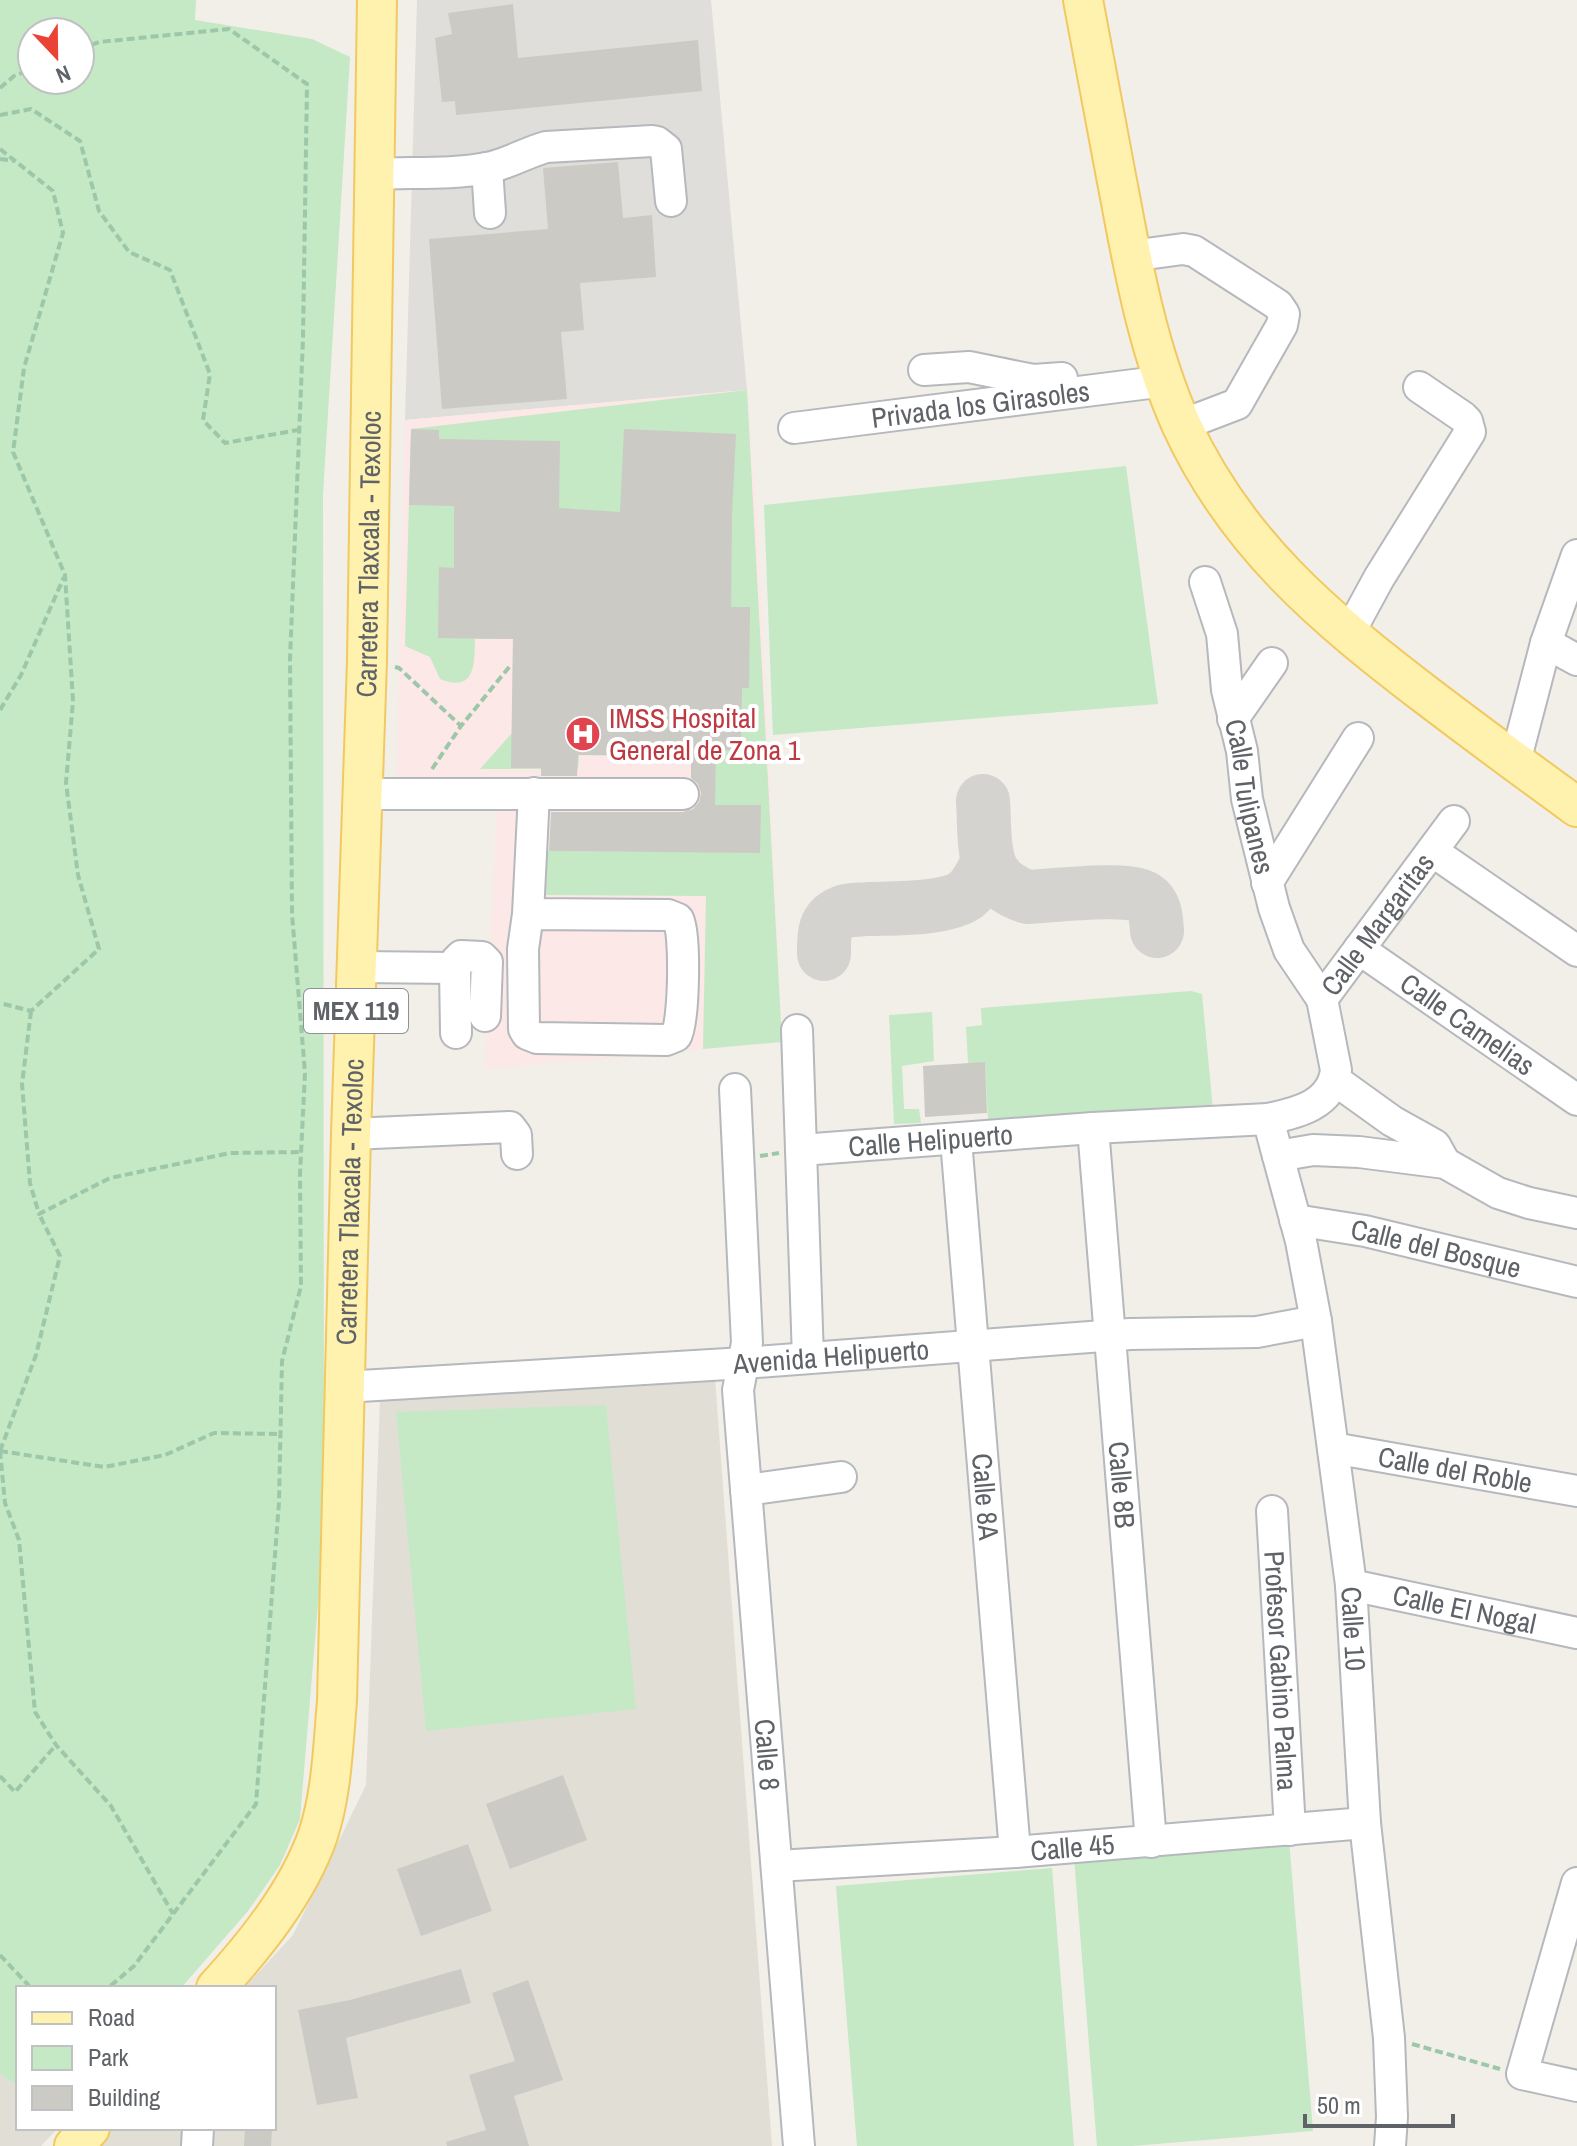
<svg xmlns="http://www.w3.org/2000/svg" width="1577" height="2146" viewBox="0 0 1577 2146" font-family="'Archivo Narrow',sans-serif">
<style>
.industrial{fill:#e0deda}
.education{fill:#e1ded6}
.medical{fill:#fce8e6}
.green{fill:#c5e8c5;fill-rule:evenodd}
.lines{fill:none;stroke-linecap:round;stroke-linejoin:round}
.taxiway{stroke:#d4d3d0;stroke-width:54}
.building{fill:#cccac5}
.minor-casing{stroke:#b5b8bc;stroke-width:34}
.major-casing{stroke:#f2c960;stroke-width:42}
.path{stroke:#9cc7a9;stroke-width:4;stroke-dasharray:8 4;stroke-linecap:butt}
.minor{stroke:#fff;stroke-width:30}
.major{stroke:#fff2af;stroke-width:38}
.labels{text-anchor:middle;stroke-width:8;stroke-linejoin:round;paint-order:stroke}
.shield{fill:#fff;stroke:#8f9295;stroke-width:2}
.shield-label{font-size:26px;font-weight:bold;fill:#5f6368}
.street-label{font-size:28px;fill:#5f6368;stroke:#fff}
.health-label{font-size:28px;fill:#be3a42;stroke:#fff;text-anchor:start}
</style>
<rect width="100%" height="100%" fill="#f1efe8"/>
<!-- industrial -->
<path class="industrial" d="M417 0H711L747 390 405 420Z"/>
<!-- education -->
<g class="education">
<path d="M714 1365 772 2146H91L109 2128H274V1988H244L293 1935 366 1785 380 1399Z"/>
<path d="M0 2074 18 2086V2128H58L41 2146H0Z"/>
</g>
<!-- medical -->
<path class="medical" d="M747 390 757 506 782 1042 485 1069 497 802 396 800 405 420Z"/>
<!-- green -->
<g class="green">
<path d="M0 0H196L195 20 312 39 350 57 323 494 324 1533 300 1819 280 1865 248 1911 181 1988H18V2086L0 2074ZM32 32H80V80H32Z"/>
<path d="M747 390 782 1042 703 1049 706 896 546 895 547 851 712 852 715 771H705L691 756 579 755 578 769H480L512 733 513 639H475C474 664 476 693 440 679L430 657 405 646 411 429Z"/>
<path d="M1126 466 1158 704 773 735 764 505Z"/>
<path d="M1191 991 1202 994 1213 1110 988 1120 985 1063H968L966 1027 982 1025 981 1008Z"/>
<path d="M932 1012 934 1061 902 1066 904 1109H919L921 1123 894 1124 889 1015Z"/>
<path d="M606 1405 636 1709 426 1731 396 1412Z"/>
<path d="M1289 1839 1313 2131 1132 2146H1097L1074 1857Z"/>
<path d="M1052 1868 1074 2146H857L836 1886Z"/>
</g>
<g class="lines">
<!-- taxiway -->
<g class="taxiway">
<path d="M983 801C986 845 978 881 1028 897 1052 896 1129 886 1145 898 1156 905 1156 919 1157 931"/>
<path d="M824 954C824 939 823 923 837 915 846 909 858 910 868 909 894 908 944 910 966 895 976 887 981 875 987 864"/>
</g>
</g>
<!-- building -->
<g class="building">
<path d="M513 4 518 58 698 40 702 91 456 115 455 101 442 102 435 38 452 34 448 13Z"/>
<path d="M618 162 623 218 652 215 656 277 580 283 584 330 561 332 567 399 442 409 429 239 548 229 543 168Z"/>
<path d="M411 429 439 430V439L560 441 559 508 620 512 624 429 736 434 732 514 731 607H750L749 688H742L741 750H716L715 805H761L760 853 549 851 551 812H683L693 809 699 802 701 793 698 784 691 778V756L578 755 577 776H541V768H511L513 639 438 638 439 567 454 568V506L409 505Z"/>
<path d="M985 1062 987 1113 925 1117 923 1066Z"/>
<path d="M563 1775 587 1840 510 1869 486 1804Z"/>
<path d="M468 1844 492 1911 421 1936 397 1869Z"/>
<path d="M461 1969 471 2003 346 2038 358 2098 317 2105 298 2010 350 2000Z"/>
<path d="M528 1980 563 2080 514 2096 529 2146H447L446 2142 486 2130 469 2075 515 2061 492 1993Z"/>
<path d="M245 2128H272L271 2146H244Z"/>
</g>
<g class="lines">
<defs>
<g id="minor">
<path d="M487 168 490 213"/>
<path d="M374 174C411 172 451 175 487 168 508 164 525 153 546 147L652 141 657 142 666 149 671 201"/>
<path d="M1131 256 1183 249 1194 251 1278 305 1284 314 1282 325 1237 404 1182 425"/>
<path d="M924 370 969 367 1033 380 1062 378"/>
<path id="s1" d="M794 428 1165 381"/>
<path id="s2" d="M1205 582 1222 634 1227 690 1242 751 1247 799 1274 908 1289 950 1322 999"/>
<path d="M1348 635 1379 578 1470 432 1467 421 1463 417 1419 387"/>
<path d="M1546 643 1577 660"/>
<path d="M1233 719 1272 663"/>
<path d="M1515 762 1546 643 1577 555"/>
<path d="M361 794H683"/>
<path d="M1432 851 1577 951"/>
<path d="M1267 883 1358 738"/>
<path d="M528 914 668 915 678 919C686 932 684 1024 676 1036L666 1040 537 1038 527 1034 524 1029 523 949 528 914 534 793"/>
<path id="s3" d="M1359 949 1577 1100"/>
<path d="M358 967 455 968"/>
<path d="M797 1030 801 1150"/>
<path d="M456 1033 455 968 456 961 461 956 482 957 487 962 485 1016"/>
<path d="M1335 1080 1392 1121 1435 1145 1445 1163"/>
<path id="s4" d="M735 1089 747 1343 738 1390 799 2146"/>
<path id="s5" d="M1268 1119 1301 1241 1316 1321 1351 1585 1365 1823 1389 2038 1392 2117 1390 2146"/>
<path id="s6" d="M1093 1128 1151 1842"/>
<path d="M351 1134 510 1127 516 1135 517 1154"/>
<path id="s7" d="M956 1140 1015 1852"/>
<path d="M1278 1156 1313 1150 1359 1152 1445 1163 1498 1193 1529 1203 1577 1213"/>
<path id="s8" d="M1295 1220 1365 1231 1577 1282"/>
<path id="s9" d="M808 1358 801 1150 1093 1128 1268 1119C1297 1113 1332 1105 1336 1070L1322 999 1454 821"/>
<path id="s10" d="M344 1387 744 1363 1130 1334 1257 1332 1316 1321"/>
<path id="s11" d="M1333 1448 1577 1491"/>
<path d="M746 1490 841 1477"/>
<path id="s12" d="M1272 1511 1290 1830"/>
<path id="s13" d="M1351 1585 1577 1633"/>
<path id="s14" d="M777 1866 1015 1852 1365 1823"/>
<path d="M1577 1883 1522 2074 1577 2086"/>
<path d="M197 2146 198 2128"/>
</g>
<g id="major">
<path d="M1083 0C1096 68 1108 135 1121 202 1135 278 1150 354 1181 424 1236 544 1324 617 1426 695 1476 733 1526 770 1577 807"/>
<path id="s15" d="M216 1988C256 1944 298 1892 318 1835 332 1792 333 1746 337 1701L351 1134 367 661 377 0"/>
<path d="M74 2146 90 2128"/>
</g>
</defs>
<!-- minor casing -->
<use href="#minor" class="minor-casing"/>
<!-- major casing -->
<use href="#major" class="major-casing"/>
<!-- path -->
<g class="path">
<path d="M80 49 99 42 229 29 307 84 303 338 290 659 292 914 305 1073 300 1174 301 1286 282 1361 279 1502 256 1804 134 1966 108 1988"/>
<path d="M0 88 14 76 32 69"/>
<path d="M0 115 31 109 80 141 99 211 129 252 170 270 210 374 203 420 225 443 298 430"/>
<path d="M0 149 53 191 63 233 24 368 13 452 65 575 73 701 66 783 78 875 99 949 31 1011 0 1003"/>
<path d="M0 159 15 161"/>
<path d="M395 667 399 668 461 726"/>
<path d="M0 710 21 675 64 577"/>
<path d="M432 769 461 726 510 666"/>
<path d="M31 1011 22 1084 30 1183 39 1214 110 1178 230 1153 301 1152"/>
<path d="M760 1156 779 1153"/>
<path d="M0 1451 5 1503 19 1540 35 1712 56 1745 111 1806 173 1914"/>
<path d="M0 1451 104 1467 165 1455 214 1433 280 1434"/>
<path d="M0 1451 36 1355 60 1256 39 1214"/>
<path d="M0 1776 15 1792 56 1745"/>
<path d="M0 1955 31 1988"/>
<path d="M1412 2044 1500 2069"/>
</g>
<!-- minor -->
<use href="#minor" class="minor"/>
<!-- major -->
<use href="#major" class="major"/>
</g>
<!-- icons -->
<defs>
<symbol id="hospital-disc" viewBox="-11 -11 22 22"><circle r="9.5" fill="#e0444e" stroke="#fff"/><path d="M-5-5h3v3.5h4V-5h3V5h-3V1.5h-4V5h-3Z" fill="#fff"/></symbol>
</defs>
<g fill-rule="evenodd">
<use href="#hospital-disc" x="563" y="714" width="40" height="40"/>
</g>
<g class="labels">
<!-- shield labels -->
<rect class="shield" x="304" y="989" width="104" height="44" rx="6"/>
<g class="shield-label">
<text x="356" y="1020">MEX 119</text>
</g>
<!-- street labels -->
<g class="street-label">
<text dy="10" stroke="none"><textPath href="#s1" startOffset="188">Privada los Girasoles</textPath></text>
<text dy="10" stroke="none"><textPath href="#s15" startOffset="1468">Carretera Tlaxcala - Texoloc</textPath></text>
<text dy="10" stroke="none"><textPath href="#s2" startOffset="220">Calle Tulipanes</textPath></text>
<text dy="10" stroke="none"><textPath href="#s9" startOffset="932">Calle Margaritas</textPath></text>
<text dy="10" stroke="none"><textPath href="#s3" startOffset="132">Calle Camelias</textPath></text>
<text dy="10" stroke="none"><textPath href="#s9" startOffset="338">Calle Helipuerto</textPath></text>
<text dy="10" stroke="none"><textPath href="#s15" startOffset="820">Carretera Tlaxcala - Texoloc</textPath></text>
<text dy="10" stroke="none"><textPath href="#s8" startOffset="144">Calle del Bosque</textPath></text>
<text dy="10" stroke="none"><textPath href="#s10" startOffset="488">Avenida Helipuerto</textPath></text>
<text dy="10" stroke="none"><textPath href="#s11" startOffset="124">Calle del Roble</textPath></text>
<text dy="10" stroke="none"><textPath href="#s6" startOffset="358">Calle 8B</textPath></text>
<text dy="10" stroke="none"><textPath href="#s7" startOffset="358">Calle 8A</textPath></text>
<text dy="10" stroke="none"><textPath href="#s13" startOffset="116">Calle El Nogal</textPath></text>
<text dy="10" stroke="none"><textPath href="#s5" startOffset="518">Calle 10</textPath></text>
<text dy="10" stroke="none"><textPath href="#s12" startOffset="160">Profesor Gabino Palma</textPath></text>
<text dy="10" stroke="none"><textPath href="#s4" startOffset="668">Calle 8</textPath></text>
<text dy="10" stroke="none"><textPath href="#s14" startOffset="296">Calle 45</textPath></text>
</g>
<!-- health labels -->
<g class="health-label">
<text x="609" y="728">IMSS Hospital<tspan x="609" dy="32">General de Zona 1</tspan></text>
</g>
</g>
<!-- legend -->
<rect x="16" y="1986" width="260" height="144" fill="#ffffff" stroke="#bfc1c3" stroke-width="2"/>
<rect x="32" y="2012" width="40" height="12" fill="#fff2af" stroke="#bfc1c3" stroke-width="2"/>
<text x="88" y="2026" font-size="24" fill="#5f6368">Road</text>
<rect x="32" y="2046" width="40" height="24" fill="#c5e8c5" stroke="#bfc1c3" stroke-width="2"/>
<text x="88" y="2066" font-size="24" fill="#5f6368">Park</text>
<rect x="32" y="2086" width="40" height="24" fill="#cccac5" stroke="#bfc1c3" stroke-width="2"/>
<text x="88" y="2106" font-size="24" fill="#5f6368">Building</text>
<!-- north arrow -->
<g transform="translate(56 56) rotate(158)"><circle r="38" fill="#ffffff" stroke="#bfc1c3" stroke-width="2"/>
<path d="M0-6L14 30L0 20L-14 30Z" fill="#ea4335"/>
<text y="-12" font-size="22" font-weight="bold" text-anchor="middle" fill="#5f6368">N</text>
</g>
<!-- scale -->
<path d="M1305 2114v12h148v-12" fill="none" stroke="#5f6368" stroke-width="4"/>
<text x="1317" y="2114" font-size="24" fill="#5f6368" stroke="#ffffff" stroke-width="6" paint-order="stroke">50 m</text>
</svg>
